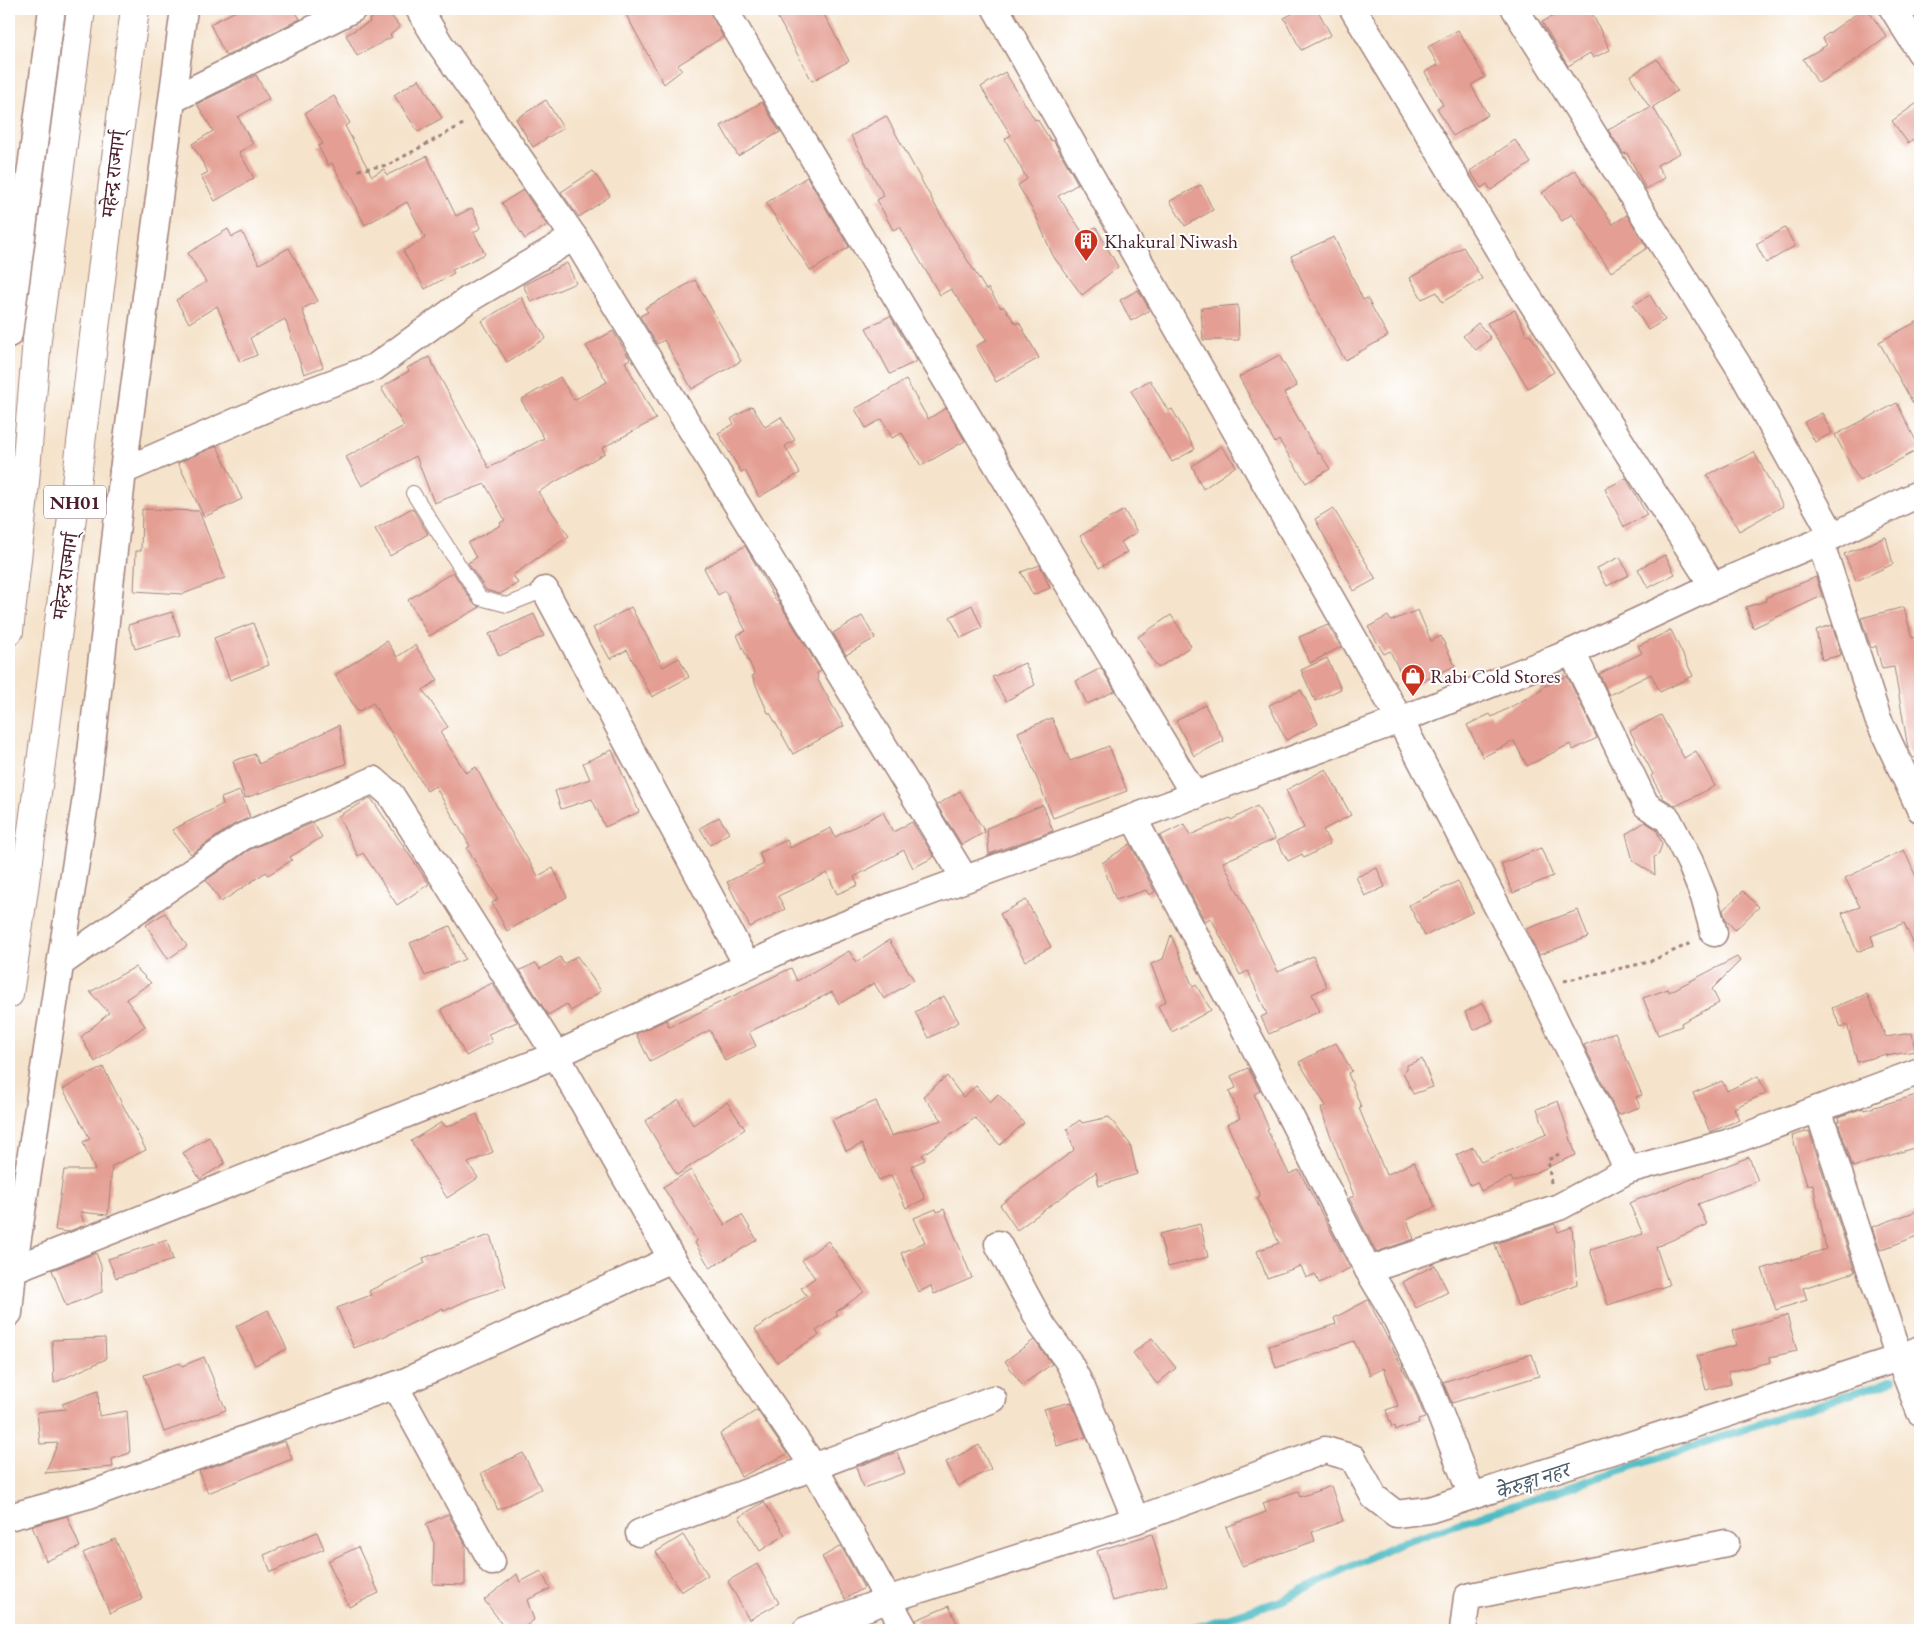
<svg xmlns="http://www.w3.org/2000/svg" width="1929" height="1639" viewBox="0 0 1929 1639" font-family="'EB Garamond','Noto Serif Devanagari',serif">
<style>
.lines{fill:none;stroke-linecap:round;stroke-linejoin:round}
.stream{stroke:#4ab9c3;stroke-width:8}
.building{fill:#e49e93}
.lane-casing{stroke:#a0817b;stroke-width:16}
.street-casing{stroke:#a0817b;stroke-width:29}
.highway-casing{stroke:#a0817b;stroke-width:30}
.path{stroke:#a0817b;stroke-width:3;stroke-dasharray:4 4;stroke-linecap:butt}
.lane{stroke:#fff;stroke-width:14}
.street{stroke:#fff;stroke-width:26}
.highway{stroke:#fff;stroke-width:28}
.labels{text-anchor:middle;stroke-width:4;stroke-linejoin:round;paint-order:stroke}
.shield{fill:#fff;stroke:#80626b;stroke-width:1}
.shield-label{font-size:19px;font-weight:bold;fill:#4a1f2b}
.street-label{font-size:20px;fill:#4a1f2b;stroke:#fff}
.poi-label{font-size:20px;fill:#4a1f2b;stroke:#fff;text-anchor:start}
.water-label{font-size:21px;font-style:italic;fill:#4a5d68;stroke:#fff}
</style>
<rect width="100%" height="100%" fill="#fff"/>
<filter id="ink" filterUnits="userSpaceOnUse"><feTurbulence type="fractalNoise" baseFrequency=".02" numOctaves="2"/><feDisplacementMap in="SourceGraphic" scale="10" xChannelSelector="R" yChannelSelector="G"/><feConvolveMatrix kernelMatrix="1 2 1 2 8 2 1 2 1" color-interpolation-filters="sRGB"/></filter>
<filter id="wash" filterUnits="userSpaceOnUse"><feTurbulence type="fractalNoise" baseFrequency=".0096" numOctaves="4" result="noise"/><feDisplacementMap in="SourceGraphic" scale="20" xChannelSelector="R" yChannelSelector="G"/><feGaussianBlur stdDeviation="1.12" result="paint"/><feColorMatrix in="noise" values="0 0 0 0 0 0 0 0 0 0 0 0 0 0 0 0 0 1.4 0 .05"/><feComposite in="paint" operator="in"/></filter>
<g filter="url(#wash)">
<rect width="100%" height="100%" fill="#f5e3cb"/>
<g class="lines">
<!-- stream -->
<path class="stream" d="M1188 1630 1281 1601 1397 1544 1894 1380"/>
</g>
<g id="blocks">
<!-- building -->
<g class="building">
<path d="M240 9H294L300 19 226 56 210 24Z"/>
<path d="M383 9H386L400 27 390 35 392 37 357 56 346 35 370 22 369 20Z"/>
<path d="M623 9H709L723 37 678 65 682 70 664 84Z"/>
<path d="M773 9H821L849 61 812 81Z"/>
<path d="M1302 9H1317L1331 35 1301 50 1284 18Z"/>
<path d="M1567 9H1590L1610 50 1593 58 1590 53 1568 66 1542 22Z"/>
<path d="M1863 9H1867L1887 37 1843 69 1818 83 1803 59 1827 45 1822 38Z"/>
<path d="M1458 30 1485 77 1471 85 1488 115 1453 136 1437 108 1443 105 1425 72 1438 65 1428 47Z"/>
<path d="M1657 59 1677 91 1653 107 1680 153 1657 165 1665 178 1646 189 1627 153 1624 154 1608 130 1650 108 1630 76Z"/>
<path d="M1005 72 1035 120 1037 119 1051 141 1053 140 1078 184 1058 196 1083 233 1096 227 1118 267 1082 295 1053 256 1035 214 1018 185 1027 179 1005 139 1011 135 981 87Z"/>
<path d="M256 75 269 99 238 117 253 144 239 152 254 178 215 201 201 176 208 172 192 144 213 131 197 104Z"/>
<path d="M419 79 442 118 418 132 394 95Z"/>
<path d="M334 96 350 123 345 126 372 176 384 169 387 175 427 156 456 216 472 208 481 228 474 232 485 254 452 270 454 273 425 289 403 251 425 238 407 202 365 225 332 163 328 165 318 146 323 144 305 113Z"/>
<path d="M546 100 563 128 533 147 516 119Z"/>
<path d="M1920 101V134L1908 143 1892 121Z"/>
<path d="M762 102 780 132 738 156 721 126Z"/>
<path d="M886 116 950 232 986 290 988 288 1001 308 1003 306 1016 324 1019 322 1039 358 996 382 976 346 987 340 951 289 940 295 900 227 893 230 877 200 884 196 851 136Z"/>
<path d="M1515 140 1531 163 1491 190 1487 184 1481 188 1470 171Z"/>
<path d="M1575 170 1613 224 1627 215 1647 248 1611 272 1572 214 1562 221 1542 193Z"/>
<path d="M593 171 610 196 579 217 561 192Z"/>
<path d="M807 177 849 247 811 271 766 203Z"/>
<path d="M1201 185 1213 210 1185 226 1170 201Z"/>
<path d="M523 190 547 225 525 239 502 203Z"/>
<path d="M1785 228 1795 246 1766 263 1756 244Z"/>
<path d="M228 229 232 237 242 232 259 264 289 248 318 301 302 309 323 367 304 374 285 319 250 338 257 355 240 362 217 306 189 323 176 300 206 282 188 253Z"/>
<path d="M1334 237 1363 300 1367 298 1388 336 1345 360 1309 296 1291 256Z"/>
<path d="M1463 247 1482 279 1442 302 1437 292 1422 299 1410 278Z"/>
<path d="M567 263 576 283 531 302 523 285Z"/>
<path d="M695 280 741 361 692 389 664 340 657 344 640 316 648 312 645 308Z"/>
<path d="M1138 290 1150 310 1131 321 1120 300Z"/>
<path d="M1650 295 1665 320 1648 330 1633 305Z"/>
<path d="M521 297 546 338 507 362 482 321Z"/>
<path d="M1238 305 1239 340H1203L1201 308Z"/>
<path d="M1515 310 1527 336 1529 334 1535 342 1554 372 1528 388 1487 323Z"/>
<path d="M890 316 917 361 890 374 866 328Z"/>
<path d="M1920 320V416L1879 342Z"/>
<path d="M1478 323 1491 338 1476 350 1463 336Z"/>
<path d="M613 331 630 359 625 362 656 419 602 448 605 453 538 492 569 536 513 575 518 583 500 594 486 590 468 563 476 558 468 543 501 525 500 523 505 520 485 484 434 503 416 456 362 486 346 457 404 426 381 388 409 371 407 368 429 357 489 468 544 438 521 400 560 377 574 400 607 382 586 346Z"/>
<path d="M1279 355 1297 386 1284 393 1318 454 1320 453 1330 469 1306 483 1279 440 1275 443 1239 377Z"/>
<path d="M906 380 928 419 946 408 965 441 921 466 902 433 892 438 882 419 866 428 855 409Z"/>
<path d="M1150 380 1168 411 1172 409 1195 449 1172 462 1131 391Z"/>
<path d="M1897 403 1920 449 1859 481 1835 435Z"/>
<path d="M752 406 765 427 781 417 795 440 785 446 800 473 759 497 745 470 741 472 718 433 734 424 731 419Z"/>
<path d="M1822 413 1832 433 1815 442 1804 422Z"/>
<path d="M217 446 242 499 204 517 178 463Z"/>
<path d="M1221 446 1236 466 1203 489 1192 466Z"/>
<path d="M1754 452 1783 506 1739 531 1707 475Z"/>
<path d="M1626 478 1647 515 1624 527 1605 489Z"/>
<path d="M412 508 428 534 390 556 375 529Z"/>
<path d="M1333 508 1376 579 1354 591 1315 519Z"/>
<path d="M142 509 199 511 225 578 183 594 134 591 136 551H141Z"/>
<path d="M1124 510 1137 532 1121 542 1127 552 1099 568 1080 536Z"/>
<path d="M1886 537 1893 564 1856 581 1844 554Z"/>
<path d="M745 546 777 602 778 601 821 671 817 673 818 680 844 726 793 754 770 713H768L752 676 755 675 737 635 746 631 725 591 718 595 704 568Z"/>
<path d="M1665 555 1675 574 1648 588 1638 569Z"/>
<path d="M1620 557 1629 575 1607 586 1597 568Z"/>
<path d="M1040 565 1050 588 1033 595 1021 572Z"/>
<path d="M453 572 473 603 480 607 429 636 408 600Z"/>
<path d="M1816 577 1822 596 1753 628 1746 607 1766 601 1765 598Z"/>
<path d="M972 605 982 628 961 638 950 617Z"/>
<path d="M631 607 663 667 679 658 689 677 652 697 627 650 610 659 593 628Z"/>
<path d="M1904 607 1912 638 1920 636V757L1913 758 1908 748 1894 667 1882 669 1876 646 1871 648 1861 618Z"/>
<path d="M1418 610 1431 641 1441 636 1455 666 1408 688 1390 651 1384 654 1368 627 1388 616 1391 621Z"/>
<path d="M172 612 180 635 135 649 128 625Z"/>
<path d="M534 614 544 636 499 656 489 634Z"/>
<path d="M1171 615 1191 646 1158 668 1138 637Z"/>
<path d="M862 616 875 638 846 655 833 633Z"/>
<path d="M253 623 269 665 230 680 214 638Z"/>
<path d="M1328 625 1341 647 1310 663 1299 637Z"/>
<path d="M1832 625 1841 655 1822 660 1816 630Z"/>
<path d="M1671 630 1693 676 1660 692 1651 674 1609 695 1599 674 1642 653 1638 646Z"/>
<path d="M387 641 397 657 415 645 438 680 423 690 448 727 440 732 466 773 476 767 505 822 538 876 553 868 567 897 507 931 492 903 498 899 467 848 470 846 435 786 427 791 373 703 358 712 335 675Z"/>
<path d="M1327 658 1341 689 1315 701 1301 670Z"/>
<path d="M1025 663 1035 685 1006 701 992 677Z"/>
<path d="M1101 668 1115 691 1087 704 1076 681Z"/>
<path d="M1567 676 1597 738 1573 750 1570 744 1527 766 1514 741 1483 757 1467 725 1490 714 1492 717 1542 690 1541 688Z"/>
<path d="M1301 690 1318 724 1286 740 1269 705Z"/>
<path d="M1205 705 1224 741 1194 756 1176 721Z"/>
<path d="M1661 715 1684 758 1696 751 1715 786 1676 806 1663 798 1651 776 1653 774 1630 731Z"/>
<path d="M1052 718 1070 761 1109 746 1127 791 1053 818 1018 732Z"/>
<path d="M339 725 346 764 245 798 233 761 255 754 259 764Z"/>
<path d="M612 750 639 812 605 827 592 799 561 809 555 791 590 779 583 763Z"/>
<path d="M1326 769 1351 815 1323 830 1330 844 1304 858 1302 854 1288 861 1277 841 1304 828 1286 790Z"/>
<path d="M240 791 250 817 233 825 191 854 172 830 223 804 221 798Z"/>
<path d="M960 791 985 832 962 845 937 805Z"/>
<path d="M371 798 429 884 397 905 363 853 358 856 338 816Z"/>
<path d="M1043 805 1053 831 989 854 987 828Z"/>
<path d="M1257 806 1275 839 1223 862 1278 972 1313 956 1327 987 1312 994 1320 1011 1269 1034 1261 1017 1267 1014 1248 971 1240 975 1211 918 1205 921 1160 836 1184 824 1190 835 1230 818 1231 820Z"/>
<path d="M883 812 893 832 912 822 934 857 913 868 904 850 854 877 858 885 837 894 827 873 778 896 785 909 750 927 727 882 764 864 759 853 787 840 790 848 831 828 835 837Z"/>
<path d="M719 817 729 833 710 845 700 828Z"/>
<path d="M1645 822 1656 829 1662 844 1659 854 1654 857 1655 875 1633 861 1626 834Z"/>
<path d="M313 823 322 837 290 857 292 860 268 875 266 872 221 902 206 880 249 850Z"/>
<path d="M1130 844 1155 892 1149 895 1146 890 1116 900 1102 863Z"/>
<path d="M1541 848 1553 876 1513 893 1501 864Z"/>
<path d="M1904 850 1920 886V958L1904 923 1871 936 1874 945 1857 952 1842 913 1860 907 1845 878Z"/>
<path d="M1377 868 1385 887 1365 896 1356 877Z"/>
<path d="M1458 881 1473 912 1425 936 1409 905Z"/>
<path d="M1743 891 1759 907 1735 930 1726 920 1723 910Z"/>
<path d="M1026 900 1051 947 1025 961 1000 914Z"/>
<path d="M1578 910 1588 937 1539 955 1526 929Z"/>
<path d="M165 913 187 946 168 959 146 925Z"/>
<path d="M450 926 465 959 425 976 410 943Z"/>
<path d="M1171 935 1193 987 1196 985 1211 1010 1172 1032 1158 1006 1166 1001 1151 964 1163 959Z"/>
<path d="M889 940 914 980 884 999 874 983 839 1004 832 992 749 1032 756 1046 725 1061 710 1030 650 1061 636 1034 666 1020 669 1027 791 968 797 981 849 951 856 962Z"/>
<path d="M577 956 601 991 571 1011 567 1004 548 1015 520 970 536 963 540 969 560 957 564 964Z"/>
<path d="M1737 957 1740 961 1712 989 1719 1003 1681 1023 1682 1026 1658 1035 1643 998 1668 989 1669 992Z"/>
<path d="M135 967 151 983 126 999 145 1026 95 1062 81 1037 109 1013 90 992Z"/>
<path d="M492 983 517 1022 488 1034 492 1042 466 1056 441 1009Z"/>
<path d="M1867 994 1886 1037 1912 1033 1915 1051 1886 1056V1054L1857 1062 1847 1024 1841 1027 1832 1008Z"/>
<path d="M944 996 959 1022 929 1038 915 1012Z"/>
<path d="M1483 1003 1493 1021 1474 1030 1465 1012Z"/>
<path d="M1615 1032 1642 1095 1636 1097 1640 1107 1618 1115 1584 1045Z"/>
<path d="M1336 1043 1352 1071 1348 1073 1361 1107 1359 1108 1386 1175 1414 1162 1435 1207 1407 1220 1414 1239 1376 1252 1349 1198 1354 1196 1326 1124 1321 1108 1326 1106 1299 1062Z"/>
<path d="M1422 1059 1433 1087 1413 1094 1403 1072 1407 1069V1065Z"/>
<path d="M103 1067 146 1150 112 1166 108 1215 80 1212 85 1225 67 1232 55 1230 64 1170H95L83 1142 90 1139 63 1089Z"/>
<path d="M1248 1068 1260 1091 1254 1094 1269 1129 1267 1130 1289 1174 1299 1170 1350 1268 1319 1283 1315 1274 1306 1278 1301 1266 1267 1278 1257 1251 1279 1243 1257 1198 1260 1196 1227 1124 1240 1118 1229 1091 1236 1088 1231 1076Z"/>
<path d="M947 1076 963 1097 976 1086 990 1102 998 1094 1024 1123 1000 1145 975 1118 922 1155 925 1160 911 1166 925 1199 906 1208 891 1175 879 1180 862 1144 846 1151 832 1120 876 1101 891 1136 942 1120 923 1096Z"/>
<path d="M1758 1076 1766 1093 1734 1108 1739 1120 1710 1132 1693 1093 1722 1081 1727 1091Z"/>
<path d="M1920 1094V1146L1853 1167 1838 1122 1840 1121 1839 1117 1863 1108 1864 1110Z"/>
<path d="M679 1100 693 1125 727 1102 745 1129 677 1175 645 1121Z"/>
<path d="M1558 1101 1576 1155 1513 1182 1511 1177 1481 1191 1477 1182 1470 1185 1456 1155 1473 1147 1481 1162 1547 1134 1537 1109Z"/>
<path d="M477 1114 493 1152 468 1163 478 1178 447 1198 411 1141 442 1122 446 1127Z"/>
<path d="M1109 1117 1130 1144 1137 1174 1099 1186 1096 1172 1017 1230 1000 1205 1074 1150 1067 1129 1080 1120 1082 1123Z"/>
<path d="M1809 1131 1855 1272 1803 1288 1807 1300 1776 1310 1762 1269 1826 1249 1813 1184 1807 1185 1792 1136Z"/>
<path d="M209 1137 225 1163 200 1179 183 1153Z"/>
<path d="M1749 1157 1758 1181 1698 1204 1707 1225 1656 1247 1669 1285 1608 1305 1590 1250 1643 1234 1629 1203Z"/>
<path d="M691 1170 725 1225 742 1215 757 1240 710 1268 695 1243 697 1241 663 1187Z"/>
<path d="M936 1209 937 1212 944 1209 972 1278 934 1294 931 1286 919 1292 901 1253 925 1242 914 1218Z"/>
<path d="M1920 1210V1235L1880 1250 1872 1227Z"/>
<path d="M1200 1224 1208 1257 1168 1267 1159 1234Z"/>
<path d="M1555 1224 1558 1232 1572 1227 1577 1284 1518 1307 1495 1244Z"/>
<path d="M490 1235 506 1287 470 1299 444 1311 443 1308 390 1334 354 1348 337 1308 371 1295 369 1291 425 1263 423 1258Z"/>
<path d="M167 1240 173 1260 116 1278 108 1259Z"/>
<path d="M828 1241 864 1292 836 1312 838 1315 816 1331 819 1335 777 1362 755 1329 807 1296 801 1288 815 1278 802 1260Z"/>
<path d="M96 1253 101 1266 102 1292 66 1306 52 1270Z"/>
<path d="M1435 1265 1448 1292 1416 1308 1403 1282Z"/>
<path d="M1368 1300 1415 1392 1425 1418 1418 1420 1419 1423 1396 1430 1395 1426 1392 1427 1386 1410 1398 1406 1384 1368 1370 1375 1354 1341 1276 1368 1269 1346 1336 1324 1334 1318Z"/>
<path d="M268 1310 287 1349 255 1365 236 1326Z"/>
<path d="M1787 1315 1797 1351 1770 1357 1771 1362 1728 1372 1731 1383 1706 1390 1697 1356 1736 1345 1732 1331Z"/>
<path d="M105 1338 106 1359 54 1383 52 1340Z"/>
<path d="M1152 1338 1176 1368 1157 1384 1133 1353Z"/>
<path d="M1034 1340 1052 1364 1022 1385 1005 1361Z"/>
<path d="M1532 1354 1539 1376 1452 1403 1443 1382Z"/>
<path d="M204 1357 226 1410 164 1432 144 1375 180 1363 182 1366Z"/>
<path d="M98 1391 99 1416 127 1411 130 1453 112 1459 113 1467 45 1473 58 1443 40 1444 37 1412 66 1409 62 1404Z"/>
<path d="M1071 1402 1086 1437 1057 1446 1044 1409Z"/>
<path d="M757 1410 787 1454 741 1477 720 1434Z"/>
<path d="M285 1441 292 1459 208 1493 199 1471Z"/>
<path d="M979 1445 991 1469 958 1486 946 1462Z"/>
<path d="M897 1452 905 1473 863 1488 856 1467Z"/>
<path d="M523 1453 541 1489 498 1510 481 1473Z"/>
<path d="M1331 1486 1343 1521 1312 1532 1315 1541 1242 1566 1226 1527 1266 1512 1263 1503 1298 1491 1300 1497Z"/>
<path d="M764 1502 785 1535 760 1551 739 1517Z"/>
<path d="M448 1514 465 1544V1585L433 1584 434 1543 426 1524Z"/>
<path d="M67 1516 80 1547 46 1561 32 1526Z"/>
<path d="M317 1532 324 1549 271 1572 264 1555Z"/>
<path d="M1152 1534 1167 1585 1113 1601 1097 1551Z"/>
<path d="M683 1535 708 1575 681 1592 656 1552Z"/>
<path d="M115 1539 143 1599 110 1613 83 1553Z"/>
<path d="M841 1546 864 1588 845 1599 822 1557Z"/>
<path d="M358 1547 379 1593 349 1607 328 1561Z"/>
<path d="M757 1564 779 1603 749 1620 728 1581Z"/>
<path d="M541 1571 550 1589 527 1600 534 1620 520 1630H507L484 1600 517 1574 520 1582Z"/>
<path d="M949 1606 960 1630H920L916 1620Z"/>
</g>
</g>
</g>
<g filter="url(#ink)">
<use href="#blocks" fill-opacity="0" stroke="#a0817b" stroke-width="1"/>
<g class="lines">
<defs>
<path id="lane" d="M413 493 480 598 507 605 545 590"/>
<g id="street">
<path d="M419 9 440 44 574 237 965 879"/>
<path d="M724 9 1195 796"/>
<path d="M996 9 1400 720 1539 987 1628 1170 1559 1207 1368 1270 1279 1094 1134 819"/>
<path d="M1353 9 1509 267 1713 586"/>
<path d="M1515 9 1738 365 1833 536"/>
<path d="M1893 9 1920 52"/>
<path d="M174 99 353 9"/>
<path d="M9 334 52 9"/>
<path d="M123 471 281 402 375 367 469 299 574 237"/>
<path d="M1820 541 1878 719 1920 809"/>
<path d="M545 590 747 965"/>
<path d="M1572 652 1646 805 1668 819 1690 862 1704 897 1714 933"/>
<path d="M61 963 242 837 374 780 391 795 556 1055 672 1259 814 1467 905 1630"/>
<path d="M1818 1109 1899 1358 1920 1412"/>
<path d="M1628 1170 1727 1143 1920 1071"/>
<path d="M998 1244 1043 1327 1068 1361 1082 1388 1136 1520"/>
<path d="M1368 1270 1392 1310 1429 1386 1472 1496"/>
<path d="M9 1271 556 1055 790 946 897 904 1400 720 1572 652 1713 586 1833 536 1920 493"/>
<path d="M9 1313 13 1270 86 797 123 471 184 9"/>
<path d="M395 1386 492 1562"/>
<path d="M9 1517 89 1495 404 1382 672 1259"/>
<path d="M639 1533 993 1399"/>
<path d="M806 1630 890 1599 1136 1520 1325 1450 1353 1458 1374 1497 1396 1514 1429 1510 1899 1358 1920 1349"/>
<path d="M1463 1630 1467 1597 1726 1543"/>
</g>
<g id="highway">
<path d="M9 631 23 505 37 339 81 9"/>
<path d="M9 994C57 667 92 337 135 9"/>
</g>
</defs>
<!-- lane casing -->
<use href="#lane" class="lane-casing"/>
<!-- street casing -->
<use href="#street" class="street-casing"/>
<!-- highway casing -->
<use href="#highway" class="highway-casing"/>
<!-- path -->
<g class="path">
<path d="M358 170 388 165 465 123"/>
<path d="M1564 981 1649 962 1691 943"/>
<path d="M1551 1183 1548 1160 1559 1154"/>
</g>
<!-- lane -->
<use href="#lane" class="lane"/>
<!-- street -->
<use href="#street" class="street"/>
<!-- highway -->
<use href="#highway" class="highway"/>
</g>
</g>
<!-- icons -->
<defs>
<symbol id="building-pin" viewBox="-11 -11 22 30"><path d="M0 17L-7.5 6A9.5 9.5 0 1 1 7.5 6Z" fill="#c8321e" stroke="#fff"/><path d="M-4-6H4V6H1V3H-1V6H-4ZM-2.5-4.3h1.7v1.8h-1.7ZM.8-4.3h1.7v1.8H.8ZM-2.5-1h1.7V.8h-1.7ZM.8-1h1.7V.8H.8Z" fill="#fff"/></symbol>
<symbol id="shop-pin" viewBox="-11 -11 22 30"><path d="M0 17L-7.5 6A9.5 9.5 0 1 1 7.5 6Z" fill="#c8321e" stroke="#fff"/><path d="M-5-2.5h2.3a2.7 3.5 0 0 1 5.4 0H5L5.5 6h-11ZM-1.5-2.5h3a1.5 2.3 0 0 0-3 0Z" fill="#fff"/></symbol>
</defs>
<g fill-rule="evenodd">
<use href="#building-pin" x="1072" y="227" width="28" height="38"/>
<use href="#shop-pin" x="1399" y="662" width="28" height="38"/>
</g>
<g class="labels">
<!-- shield labels -->
<rect class="shield" x="44" y="485.5" width="62" height="33" rx="4"/>
<g class="shield-label">
<text x="75" y="509">NH01</text>
</g>
<!-- street labels -->
<g class="street-label">
<text transform="translate(113 174) rotate(-83)" y="7">महेन्द्र राज्मार्ग्</text>
<text transform="translate(65 576) rotate(-82)" y="7">महेन्द्र राज्मार्ग्</text>
</g>
<!-- poi labels -->
<g class="poi-label">
<text x="1104" y="248">Khakural Niwash</text>
<text x="1430" y="683">Rabi Cold Stores</text>
</g>
<!-- water labels -->
<g class="water-label">
<text transform="translate(1532 1481) rotate(-18)" y="7">केेरुङ्गा नहर</text>
</g>
</g>
<!-- margin -->
<rect width="1929" height="1639" fill="none" stroke="#fff" stroke-width="30"/>
</svg>
